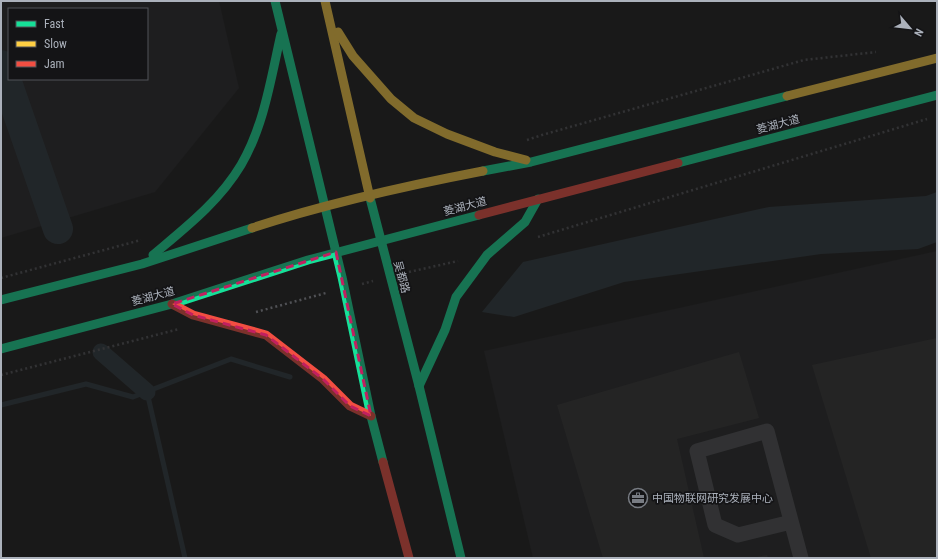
<svg xmlns="http://www.w3.org/2000/svg" width="938" height="559" viewBox="0 0 938 559" font-family="'Roboto Condensed','Noto Sans SC',sans-serif">
<style>
.built{fill:#242426;fill-rule:evenodd}
.water{fill:#2c363c}
.lines{fill:none;stroke-linecap:round;stroke-linejoin:round}
.stream{stroke:#2c363c;stroke-width:5}
.canal{stroke:#2c363c;stroke-width:17}
.river{stroke:#2c363c;stroke-width:30}
.building{fill:#323232}
.path{stroke:#505155;stroke-width:2.5;stroke-dasharray:2 3;stroke-linecap:butt}
.street{stroke:#4e4f53;stroke-width:15}
.fast{stroke:#16e098;stroke-width:9}
.slow{stroke:#ffcf43;stroke-width:9}
.jam{stroke:#f24e42;stroke-width:9}
.marked{fill:none;stroke:#c12060;stroke-width:3;stroke-dasharray:8 5;stroke-linejoin:round}
.labels{text-anchor:middle;stroke-width:3.5;stroke-linejoin:round;paint-order:stroke}
.street-label{font-size:11px;fill:#abb1bb;stroke:#141416}
.poi-label{font-size:11px;fill:#abb1bb;stroke:#141416;text-anchor:start}
</style>
<rect width="100%" height="100%" fill="#1a1a1a"/>
<!-- built -->
<g class="built">
<path d="M1 1H219L239 88 155 192 1 238ZM9 9H147V79H9Z"/>
<path d="M937 251V558H533L484 351Z"/>
</g>
<!-- water -->
<path class="water" d="M937 192V242L918 249 821 254 624 282 514 317 482 312 523 262 769 207 926 196Z"/>
<g class="lines">
<!-- stream -->
<g class="stream">
<path d="M147 392 185 558"/>
<path d="M1 405 86 384 133 397 231 359 290 377"/>
</g>
<!-- canal -->
<path class="canal" d="M101 352 147 392"/>
<!-- river -->
<path class="river" d="M1 65 58 229"/>
</g>
<!-- building -->
<g class="building">
<path d="M937 338V558H871L812 365Z"/>
<path d="M739 352 759 418 677 439 704 558H603L557 405Z"/>
<path d="M767 555 768 558H757V557Z"/>
</g>
<g class="lines">
<!-- path -->
<g class="path">
<path d="M527 140 542 135 804 60 876 52"/>
<path d="M538 237 927 119"/>
<path d="M409 272 458 261"/>
<path d="M1 278 141 240"/>
<path d="M362 284 373 281"/>
<path d="M256 312 326 293"/>
<path d="M1 375 179 329"/>
</g>
<!-- street -->
<path class="street" d="M791 522 738 535 715 525 697 451 767 431 801 558"/>
<!-- fast -->
<g class="fast">
<path d="M275 1 342 277 371 416 383 462"/>
<path d="M678 163 937 95"/>
<path d="M483 171 531 162 787 96"/>
<path d="M370 198 419 386 461 558"/>
<path d="M153 255C185 228 219 202 241 165 264 126 271 78 281 34"/>
<path d="M1 300 142 264 252 228"/>
<path d="M1 349 172 304 308 260 479 215"/>
<path d="M419 386 445 330 456 297 487 255 525 222 538 199"/>
</g>
<!-- slow -->
<g class="slow">
<path d="M325 1 370 198"/>
<path d="M338 32 353 56 391 99 414 118 447 134 495 152 526 160"/>
<path d="M787 96 937 58"/>
<path d="M252 228C327 203 405 186 483 171"/>
</g>
<!-- jam -->
<g class="jam">
<path d="M479 215 678 163"/>
<path d="M172 304 193 315 266 335 323 379 350 406 371 416"/>
<path d="M383 462 409 558"/>
</g>
</g>
<!-- marked area -->
<path d="M0 0H938V559H0ZM336 252 371 416 350 406 323 379 266 335 193 315 172 304Z" fill="#1a1a1a" fill-opacity=".55" fill-rule="evenodd"/>
<path class="marked" d="M336 252 371 416 350 406 323 379 266 335 193 315 172 304Z"/>
<!-- icons -->
<defs>
<symbol id="office-ring" viewBox="-11 -11 22 22"><circle r="9.5" fill="#141416" stroke="#787c83" stroke-width="1.5"/><path d="M-6-3h4V-5.5h4V-3h4V5H-6ZM-1-4.5V-3h2v-1.5ZM-6 0V1H6V0Z" fill="#787c83"/></symbol>
</defs>
<g fill-rule="evenodd">
<use href="#office-ring" x="627" y="487" width="22" height="22"/>
</g>
<g class="labels">
<!-- street labels -->
<g class="street-label">
<text transform="translate(778 124) rotate(-15)" y="4">菱湖大道</text>
<text transform="translate(465 206) rotate(-15)" y="4">菱湖大道</text>
<text transform="translate(402 277) rotate(75)" y="4">吴都路</text>
<text transform="translate(153 296) rotate(-15)" y="4">菱湖大道</text>
</g>
<!-- poi labels -->
<g class="poi-label">
<text x="652" y="502">中国物联网研究发展中心</text>
</g>
</g>
<!-- border -->
<rect width="938" height="559" fill="none" stroke="#abb1bb" stroke-width="4"/>
<!-- legend -->
<rect x="8" y="8" width="140" height="72" fill="#141416" stroke="#505358"/>
<rect x="16" y="21" width="20" height="6" fill="#16e098" stroke="#505358"/>
<text x="44" y="28" font-size="12" fill="#abb1bb">Fast</text>
<rect x="16" y="41" width="20" height="6" fill="#ffcf43" stroke="#505358"/>
<text x="44" y="48" font-size="12" fill="#abb1bb">Slow</text>
<rect x="16" y="61" width="20" height="6" fill="#f24e42" stroke="#505358"/>
<text x="44" y="68" font-size="12" fill="#abb1bb">Jam</text>
<!-- north arrow -->
<g transform="translate(910 28) rotate(118)" stroke="#141416" stroke-width="3" paint-order="stroke">
<path d="M0-3L7 15L0 10L-7 15Z" fill="#abb1bb"/>
<text y="-6" font-size="11" font-weight="bold" text-anchor="middle" fill="#abb1bb">N</text>
</g>
</svg>
